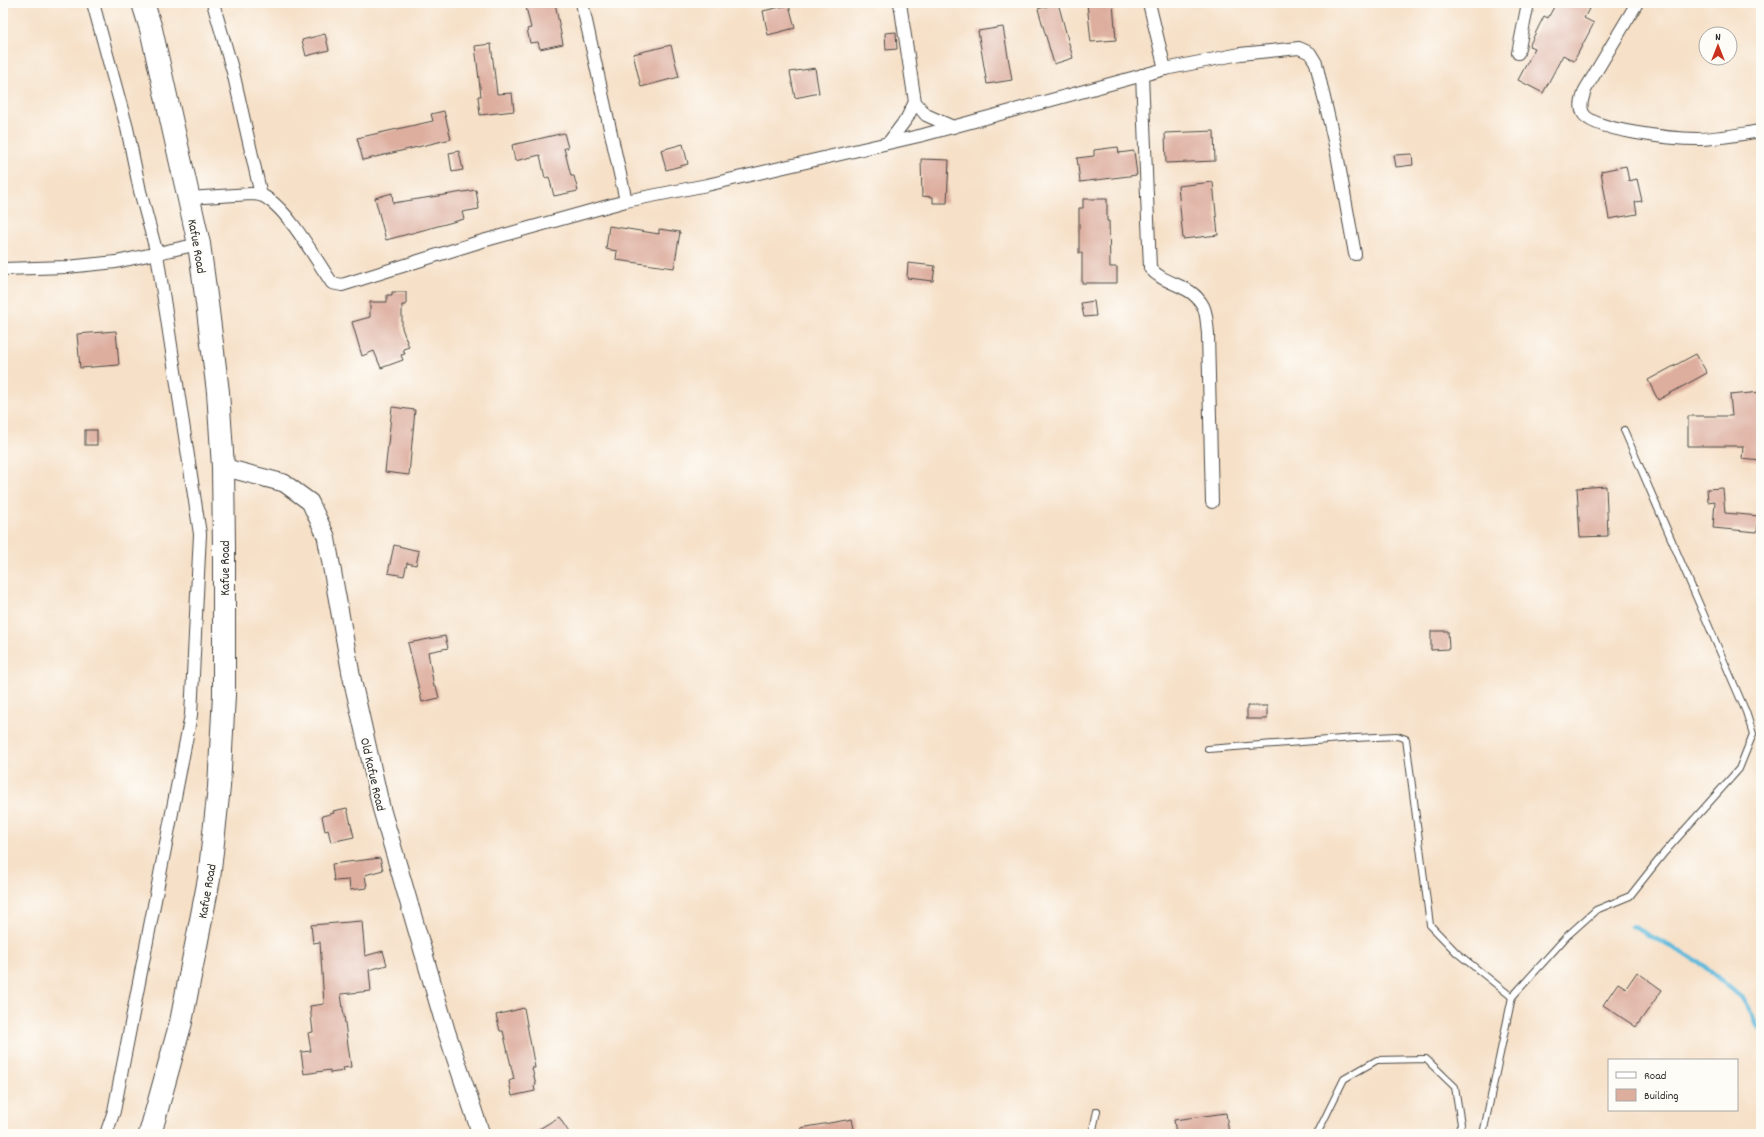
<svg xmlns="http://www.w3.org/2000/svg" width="1764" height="1137" viewBox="0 0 1764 1137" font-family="Dekko,sans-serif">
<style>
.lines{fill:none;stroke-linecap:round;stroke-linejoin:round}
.stream{stroke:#5db9db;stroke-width:4.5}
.building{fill:#ddad9e}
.lane-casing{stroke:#494642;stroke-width:8}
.street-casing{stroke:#494642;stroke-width:14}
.secondary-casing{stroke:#494642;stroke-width:19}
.highway-casing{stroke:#494642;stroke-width:24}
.lane{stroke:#fff;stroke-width:6}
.street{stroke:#fff;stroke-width:12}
.secondary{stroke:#fff;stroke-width:17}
.highway{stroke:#fff;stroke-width:22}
.labels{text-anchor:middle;stroke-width:3.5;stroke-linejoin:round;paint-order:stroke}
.street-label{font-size:13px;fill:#2b2b2b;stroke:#fdfcf7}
</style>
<rect width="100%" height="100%" fill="#fdfcf7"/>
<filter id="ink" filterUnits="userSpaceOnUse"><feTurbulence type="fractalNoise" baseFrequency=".025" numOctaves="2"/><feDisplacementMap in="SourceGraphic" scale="8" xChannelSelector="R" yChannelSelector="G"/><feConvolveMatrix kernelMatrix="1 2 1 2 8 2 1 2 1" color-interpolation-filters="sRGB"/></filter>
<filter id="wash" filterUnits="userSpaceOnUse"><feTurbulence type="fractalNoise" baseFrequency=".012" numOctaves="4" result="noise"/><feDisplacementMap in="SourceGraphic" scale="16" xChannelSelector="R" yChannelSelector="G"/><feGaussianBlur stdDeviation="0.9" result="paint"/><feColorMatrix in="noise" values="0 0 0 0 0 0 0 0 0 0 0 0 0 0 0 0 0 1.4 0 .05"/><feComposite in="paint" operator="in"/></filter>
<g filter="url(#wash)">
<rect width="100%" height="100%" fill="#f6e0c7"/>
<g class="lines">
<!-- stream -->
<path class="stream" d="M1632 926 1699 962 1742 998 1761 1030"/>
</g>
<g id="blocks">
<!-- building -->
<g class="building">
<path d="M525 3H555L563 44 540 49 538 42 530 43 527 29 531 28Z"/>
<path d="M1058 3 1073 58 1054 64 1038 9Z"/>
<path d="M1087 3H1113L1116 40 1091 42Z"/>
<path d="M1556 3H1578L1589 9 1584 18 1594 23 1574 61 1563 55 1543 93 1518 80 1535 48 1529 46 1544 16 1548 18Z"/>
<path d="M789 5 795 28 768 35 763 11Z"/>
<path d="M1003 27 1012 80 987 84 978 31Z"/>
<path d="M896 32 897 49 886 50 885 33Z"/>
<path d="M325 34 329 50 306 56 302 40Z"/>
<path d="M491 44 497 94 512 93 514 111 480 115 478 96H481L475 46Z"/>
<path d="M671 45 679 77 641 87 633 54Z"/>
<path d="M815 68 819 93 795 98 790 72Z"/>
<path d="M444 111 451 139 363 160 357 138 433 121 431 114Z"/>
<path d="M1214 131 1215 161 1166 163 1165 133Z"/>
<path d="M564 133 568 148H564L571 176H574L578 191 554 196 549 177 545 178 540 155 515 161 512 145Z"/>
<path d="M683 144 688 164 666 170 661 150Z"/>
<path d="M1118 147 1119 153 1134 151 1137 175 1080 182 1077 158 1094 156V150Z"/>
<path d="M459 151 463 170 452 172 449 153Z"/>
<path d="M1412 154 1413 165 1396 167 1394 155Z"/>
<path d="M921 159 949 160 947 203H933V197L922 196Z"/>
<path d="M1626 166 1629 181 1637 179 1642 201 1635 202 1637 214 1609 219 1601 171Z"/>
<path d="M1213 182 1218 235 1183 239 1178 186Z"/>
<path d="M476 190 479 209 462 212 464 219 386 240 375 198 392 193 393 203Z"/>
<path d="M1083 199H1107V221H1109L1110 267H1117V283H1082V253H1079V208H1083Z"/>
<path d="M609 226 659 234V229L680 232 674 268 616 260 617 251 606 249Z"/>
<path d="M908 263 935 266 933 281 907 278Z"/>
<path d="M392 292H406V305H402V328L409 347 403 349 405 354 401 355 403 360 381 368 374 351 362 356 352 322 370 317V302H387V295H392Z"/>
<path d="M1094 301 1096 316 1084 317 1081 303Z"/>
<path d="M116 331 119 365 80 368 77 334Z"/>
<path d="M1696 354 1707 373 1658 400 1648 380Z"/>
<path d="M1761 392V461L1742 459 1743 446H1688V416H1732L1730 395Z"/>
<path d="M392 407 415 410 409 475 385 472Z"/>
<rect x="85" y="430" width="12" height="15"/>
<path d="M1606 486 1608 536 1580 537 1577 488Z"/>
<path d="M1723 488 1725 513 1759 516 1757 532 1713 528 1715 501 1708 502 1707 489Z"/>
<path d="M394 545 419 551 416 565 407 563 404 576 388 573Z"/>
<path d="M1431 631H1448L1449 649 1431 650Z"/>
<path d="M445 636 448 648 428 652 434 687 436 686 439 698 422 702 408 643Z"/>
<rect x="1247" y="706" width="20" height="13"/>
<path d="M347 808 354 837 331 842 328 830 325 831 322 816 334 813 333 811Z"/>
<path d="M380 858 383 870 365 875 367 888 350 890 349 880 334 881 332 864Z"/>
<path d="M362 921 365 956 383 951 387 965 369 970 371 991 341 994 351 1067 343 1068 344 1071 330 1073V1070L304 1074 301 1052 311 1051 308 1033 313 1032 310 1006 324 1004 320 942 313 943 311 925Z"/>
<path d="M1637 972 1662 990 1636 1027 1603 1005 1618 983 1626 988Z"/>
<path d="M524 1008 535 1068H532L536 1085 534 1086 535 1091 512 1096 509 1081 514 1079 503 1031H500L496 1015Z"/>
<path d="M1226 1113 1229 1134H1176L1174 1120Z"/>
<path d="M559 1117 570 1134H531Z"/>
<path d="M852 1119 855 1134H802L801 1128Z"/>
</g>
</g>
</g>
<g filter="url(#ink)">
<use href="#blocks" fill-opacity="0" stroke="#494642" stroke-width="1"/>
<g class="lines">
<defs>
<g id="lane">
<path d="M1208 749 1355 738 1397 736 1406 739 1430 925 1457 953 1512 997"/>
<path d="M1092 1134 1097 1111"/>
<path d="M1317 1134 1344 1079 1377 1060 1426 1059 1455 1087 1461 1124 1457 1134"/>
<path d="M1483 1134 1512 997 1567 936 1596 910 1630 896 1664 853 1739 769 1753 734 1746 712 1624 430"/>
</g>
<g id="street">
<path d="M93 3 127 128 140 191 157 254 200 534 191 715 114 1111 106 1134"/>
<path d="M213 3 233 72 261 195"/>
<path d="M582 3 626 201"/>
<path d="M900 3 915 102 926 115 953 127"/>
<path d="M1149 3 1165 69"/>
<path d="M1637 3 1585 90C1583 97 1579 106 1583 113 1591 131 1677 139 1697 139 1718 139 1740 134 1761 131"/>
<path d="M1518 53 1528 3"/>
<path d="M1142 75 1150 268C1165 286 1191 283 1203 306 1207 313 1207 326 1208 334L1212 502"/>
<path d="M889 142 907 118 915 102"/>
<path d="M188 198 251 194C258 194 263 195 268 199 290 213 316 260 332 283L342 285 479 242 626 201 707 185 923 135 1165 69 1240 54 1299 48 1310 53 1316 63 1337 154 1355 254"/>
<path d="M3 269 67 267 116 262 199 244"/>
</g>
<path id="secondary" d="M223 467 284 483 310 502 326 536 351 674 381 807 446 1030 481 1134"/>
<path id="highway" d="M143 3 151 29 199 244 207 303 218 392 223 467 224 546V695L219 787 209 879 181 1022 150 1134"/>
</defs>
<!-- lane casing -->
<use href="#lane" class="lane-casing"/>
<!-- street casing -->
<use href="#street" class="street-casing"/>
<!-- secondary casing -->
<use href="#secondary" class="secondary-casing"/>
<!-- highway casing -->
<use href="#highway" class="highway-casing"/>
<!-- lane -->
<use href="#lane" class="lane"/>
<!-- street -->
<use href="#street" class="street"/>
<!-- secondary -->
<use href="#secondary" class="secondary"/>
<!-- highway -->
<use href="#highway" class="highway"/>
</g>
</g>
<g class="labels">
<!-- street labels -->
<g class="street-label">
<text transform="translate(198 246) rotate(80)" y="5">Kafue Road</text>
<text transform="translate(224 568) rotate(-90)" y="5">Kafue Road</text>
<text transform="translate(374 774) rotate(77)" y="5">Old Kafue Road</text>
<text transform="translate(206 891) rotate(-80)" y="5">Kafue Road</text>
</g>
</g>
<!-- margin -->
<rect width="1764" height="1137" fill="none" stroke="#fdfcf7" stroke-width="16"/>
<!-- legend -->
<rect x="1608" y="1059" width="130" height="52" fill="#fdfcf7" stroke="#a9a8a5"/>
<rect x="1616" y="1072" width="20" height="6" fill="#ffffff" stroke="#a9a8a5"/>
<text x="1644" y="1079" font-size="12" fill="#2b2b2b">Road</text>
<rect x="1616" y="1089" width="20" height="12" fill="#ddad9e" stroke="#a9a8a5"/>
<text x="1644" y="1099" font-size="12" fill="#2b2b2b">Building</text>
<!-- north arrow -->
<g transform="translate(1718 46)"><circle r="19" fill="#fdfcf7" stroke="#a9a8a5"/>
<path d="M0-3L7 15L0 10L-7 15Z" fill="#c8321e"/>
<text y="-6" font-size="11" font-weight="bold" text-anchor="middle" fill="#2b2b2b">N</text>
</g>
</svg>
